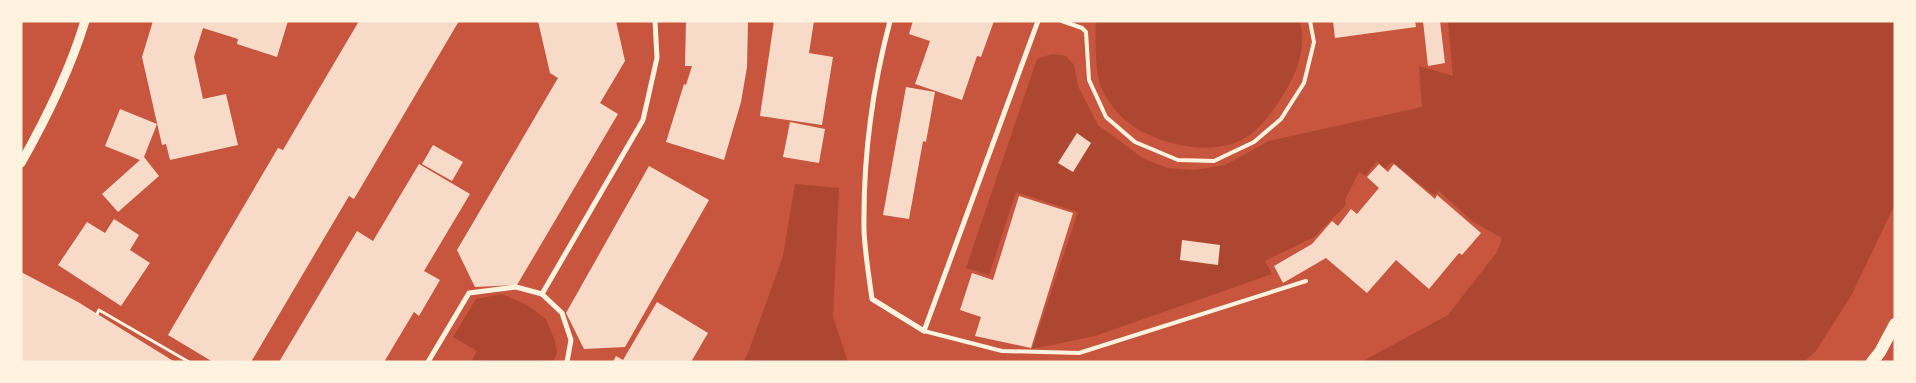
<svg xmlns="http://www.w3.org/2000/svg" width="1916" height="383" viewBox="0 0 1916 383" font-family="'Times New Roman',serif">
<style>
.green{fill:#ae4732}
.building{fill:#f7dbc8}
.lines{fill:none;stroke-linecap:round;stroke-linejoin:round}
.path{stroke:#fff3e0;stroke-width:3}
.service{stroke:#fff3e0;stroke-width:4}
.minor{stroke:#fff3e0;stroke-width:5}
.tertiary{stroke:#fff3e0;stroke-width:9}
.primary{stroke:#fff3e0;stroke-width:12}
</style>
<rect width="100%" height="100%" fill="#c8553d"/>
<!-- green -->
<g class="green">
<path d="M1096 21H1300C1306 46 1299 69 1286 90 1277 105 1266 122 1251 134 1219 159 1161 146 1130 124 1118 115 1108 102 1102 89 1095 76 1095 36 1096 21Z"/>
<path d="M1448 21H1895V204L1852 294 1816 351 1804 362H1361L1448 315 1497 252 1502 238 1472 221 1439 191 1434 195 1392 162 1385 169 1377 161 1365 176 1359 172 1345 200 1346 205 1314 237 1265 261 1272 274 1095 336 1032 349 1078 212 1016 192 989 275 966 268 1037 59 1052 54 1066 56 1074 65 1078 86 1098 125 1144 159 1168 168 1195 170 1225 165 1269 141 1422 107 1419 66 1453 76Z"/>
<path d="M795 184 839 188 833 317 848 362H743L748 353 783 256Z"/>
<path d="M502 294 527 305 546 319 555 341 557 352 553 362H471L477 351 453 337 476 299Z"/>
</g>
<!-- building -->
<g class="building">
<path d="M153 21H288L277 57 237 44 238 39 203 28 194 57 203 99 226 94 238 145 170 160 166 144 162 145 142 57Z"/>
<path d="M359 21H459L354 199 349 196 251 362H213L168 335 278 148 283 150Z"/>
<path d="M538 21H616L625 61 600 103 618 114 517 285 475 287 457 250 558 78 550 73Z"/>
<path d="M686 21H748L747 67 741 102 724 160 666 142 684 84 686 85 692 66H685Z"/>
<path d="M774 21H814L809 53 833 57 822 125 760 116Z"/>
<path d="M913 21H994L981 57 977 56 962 100 915 84 930 41 909 34Z"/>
<path d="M1333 21H1415L1416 27 1335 38Z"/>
<path d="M1423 21H1440L1445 63 1428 66Z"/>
<path d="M906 87 935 92 926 142 923 141 909 219 883 215Z"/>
<path d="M120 109 157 124 144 157 159 176 118 212 102 194 140 160 105 146Z"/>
<path d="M790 122 825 129 819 163 783 157Z"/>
<path d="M1077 133 1091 143 1073 172 1058 163Z"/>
<path d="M433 145 463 162 452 181 422 164Z"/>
<path d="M419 164 470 194 424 271 440 280 419 316 414 312 384 362H279L357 231 373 241Z"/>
<path d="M1379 164 1388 172 1394 164 1435 199 1437 195 1481 233 1462 255 1459 253 1429 289 1396 260 1367 293 1326 258 1283 283 1274 266 1312 244 1332 221 1338 226 1351 209 1357 214 1379 188 1367 177Z"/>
<path d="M649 166 709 200 625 347 584 349 566 313Z"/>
<path d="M1019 196 1073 213 1031 348 975 336 981 317 960 310 972 273 993 280Z"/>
<path d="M114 219 139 235 130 250 150 263 121 306 58 265 87 222 105 233Z"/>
<path d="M1182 240 1220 245 1218 265 1180 260Z"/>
<path d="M21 272 78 302 175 362H21Z"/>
<path d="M657 302 708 333 691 362H613L616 356 623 360Z"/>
</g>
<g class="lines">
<!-- path -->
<path class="path" d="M97 314 99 310 189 362"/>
<!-- service -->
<g class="service">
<path d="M1062 21 1082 28 1086 32 1089 80 1106 117 1135 142 1178 160 1214 161 1254 142 1281 119 1304 83 1314 42 1310 21"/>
<path d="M924 331 1002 351 1079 353 1306 281"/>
</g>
<!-- minor -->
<g class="minor">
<path d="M890 21C872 89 863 160 864 230 865 253 869 277 872 299L924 331 1038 21"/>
<path d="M542 294 643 120 657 58 655 21"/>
<path d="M428 362 469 293 516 287 542 294 562 313 571 340 567 362"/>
</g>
<!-- tertiary -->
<path class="tertiary" d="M21 163C46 119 70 70 85 21"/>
<!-- primary -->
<path class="primary" d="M1872 362 1880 352 1895 324"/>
</g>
<!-- border -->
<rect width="1916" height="383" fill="none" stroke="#fff3e0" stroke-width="45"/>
</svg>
